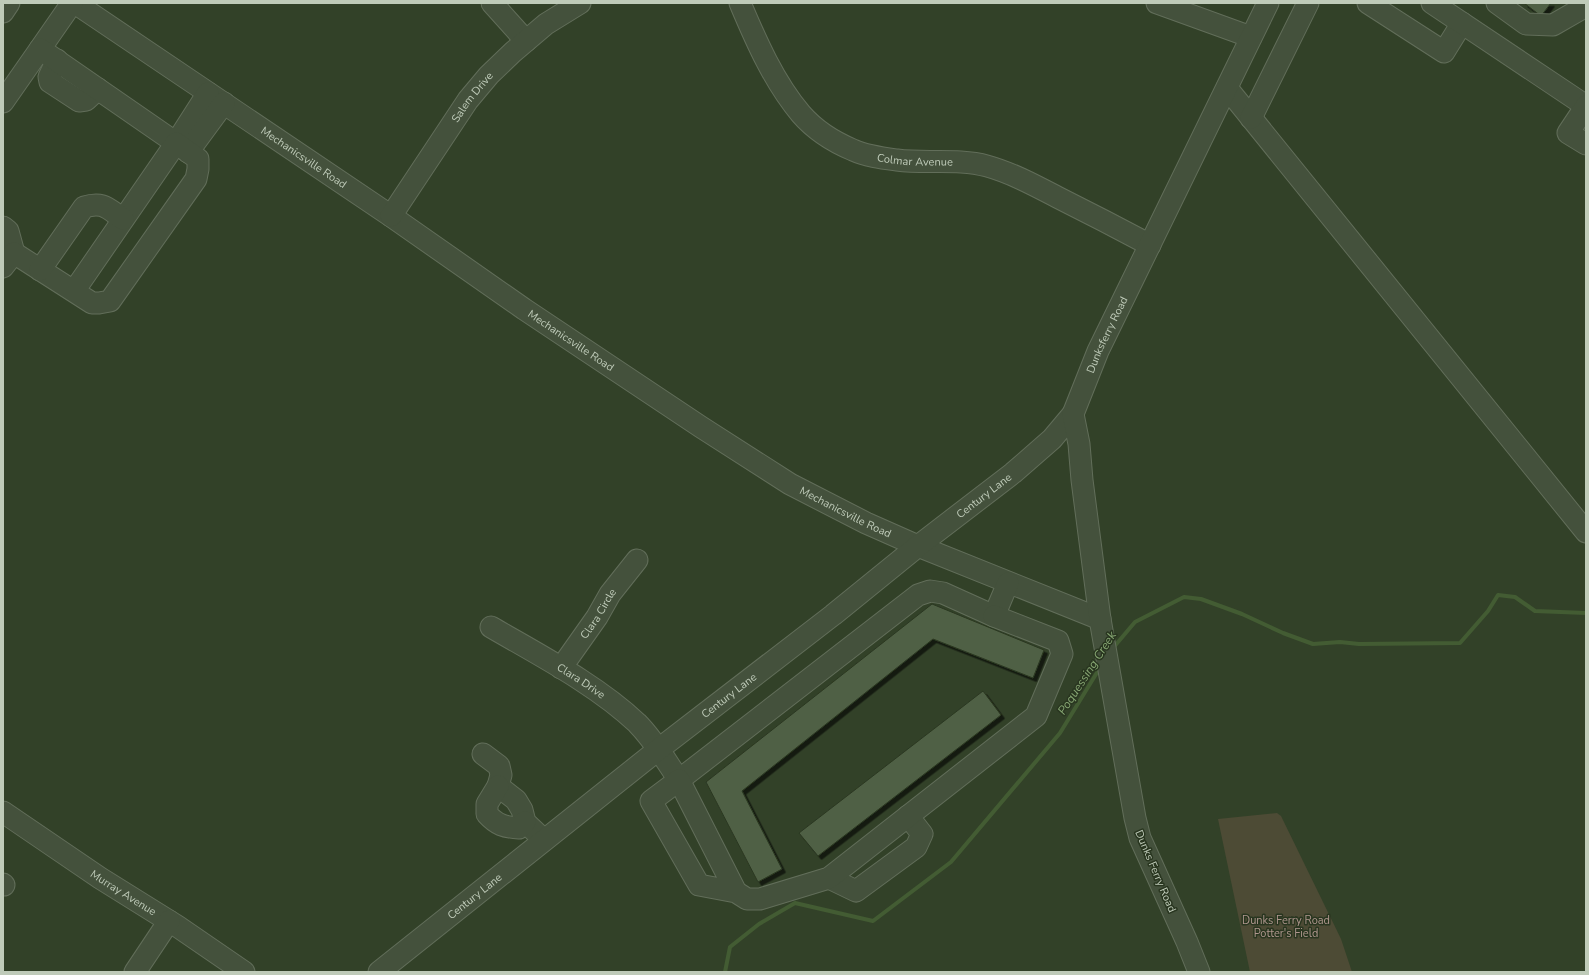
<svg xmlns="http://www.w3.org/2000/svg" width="1589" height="975" viewBox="0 0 1589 975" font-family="'Nunito Sans',sans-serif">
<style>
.green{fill:#4d4b35}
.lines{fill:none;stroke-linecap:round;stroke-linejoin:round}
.stream{stroke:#435c33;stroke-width:4}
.building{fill:#506044;stroke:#2b3822;filter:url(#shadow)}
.minor-casing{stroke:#626e5a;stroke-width:23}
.minor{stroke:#44513c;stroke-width:21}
.labels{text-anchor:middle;stroke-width:3;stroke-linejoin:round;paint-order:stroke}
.street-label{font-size:11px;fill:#bfcbb9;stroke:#293620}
.park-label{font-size:11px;fill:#af968d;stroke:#293620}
.water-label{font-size:12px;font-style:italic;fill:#88a874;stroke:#293620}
</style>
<defs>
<filter id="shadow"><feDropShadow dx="3.5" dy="3.5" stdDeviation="0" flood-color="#0009"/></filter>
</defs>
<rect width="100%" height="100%" fill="#324128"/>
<!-- green -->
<path class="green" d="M1277 813 1281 816 1341 939 1352 972H1250L1218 819Z"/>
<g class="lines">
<!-- stream -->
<g class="stream">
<path d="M1113 648 1135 622 1184 597 1201 599 1242 614 1283 633 1313 644 1340 642 1359 644 1460 643 1488 611 1498 595 1515 597 1535 611 1586 613"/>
<path d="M725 972 730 947 759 924 795 903 873 921 951 862 1060 733 1101 666"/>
</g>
</g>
<!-- building -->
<g class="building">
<path d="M1524 3H1551L1541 16Z"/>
<path d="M932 604 1044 650 1033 678 933 639 742 791 782 869 758 882 706 782Z"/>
<path d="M983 691 1001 715 818 856 799 833Z"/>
</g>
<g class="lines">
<defs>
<g id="minor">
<path id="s1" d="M75 3 391 216 524 309 701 427 790 484 866 523 918 546 1100 619"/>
<path d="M492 3 526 41"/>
<path id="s2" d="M740 3C756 41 774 82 801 114 814 129 834 142 853 150 866 156 882 158 897 160 926 164 958 158 987 166 1012 173 1036 186 1059 198 1089 213 1120 229 1150 245"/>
<path d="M1157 3 1251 37"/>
<path d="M1368 3 1444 52 1462 23"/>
<path d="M1432 3 1586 106"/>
<path d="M1497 3 1526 24 1553 25 1586 6"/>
<path d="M3 12 9 3"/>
<path d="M40 49 72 3"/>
<path d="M57 60 49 77 50 82 79 101 86 100 98 89"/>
<path d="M1227 88 1586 532"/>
<path d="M3 102 40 49 176 143 208 93"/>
<path d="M1586 106 1568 133 1586 144"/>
<path d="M1251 118 1308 3"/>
<path d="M188 152 224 103"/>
<path id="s3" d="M391 216 468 100 489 75 513 52 546 24 580 3"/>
<path d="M3 227 8 231 14 253"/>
<path d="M3 267 14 253 92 303H99L110 301 196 179 198 169V159L176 143 74 291"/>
<path d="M40 270 84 207C104 201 108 209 123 219"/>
<path id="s4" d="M491 627C539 655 597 685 637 723 654 740 666 761 679 780L918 595 930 591 943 593 994 616 1008 583"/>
<path id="s5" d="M561 668 597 617 610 594 637 560"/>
<path d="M483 754 499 766 501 775 498 786 516 800 522 810 525 822 544 840"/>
<path d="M498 786 487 804V814C497 825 504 827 519 828L525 822"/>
<path id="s6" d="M3 812 100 878 177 926 244 972"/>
<path d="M829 878 856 891 916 847 922 834 908 816"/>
<path d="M3 884 4 885"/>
<path d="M736 892 699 885 651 801 679 780 736 892 747 899H760L829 878 1036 716 1062 654 1058 641 994 616"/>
<path d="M135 972 169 921"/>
<path id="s7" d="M379 972 659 749 833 615 918 546 1013 473 1052 439 1073 414"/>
<path id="s8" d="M1199 972 1187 942 1140 838 1135 818 1100 619 1082 480 1079 444 1073 414 1098 351 1268 3"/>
</g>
</defs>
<!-- minor casing -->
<use href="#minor" class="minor-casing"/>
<!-- minor -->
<use href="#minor" class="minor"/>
</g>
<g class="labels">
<!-- street labels -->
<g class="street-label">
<text dy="4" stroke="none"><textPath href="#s3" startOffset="144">Salem Drive</textPath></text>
<text dy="4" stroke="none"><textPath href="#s1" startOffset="276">Mechanicsville Road</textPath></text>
<text dy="4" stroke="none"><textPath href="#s2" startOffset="254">Colmar Avenue</textPath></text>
<text dy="4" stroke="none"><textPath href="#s8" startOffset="662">Dunksferry Road</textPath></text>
<text dy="4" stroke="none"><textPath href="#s1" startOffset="600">Mechanicsville Road</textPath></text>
<text dy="4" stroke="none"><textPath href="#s7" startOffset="770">Century Lane</textPath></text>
<text dy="4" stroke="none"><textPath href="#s1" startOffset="924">Mechanicsville Road</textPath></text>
<text dy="4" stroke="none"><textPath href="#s5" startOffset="66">Clara Circle</textPath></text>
<text dy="4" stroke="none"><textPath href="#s4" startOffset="105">Clara Drive</textPath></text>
<text dy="4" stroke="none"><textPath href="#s7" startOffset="446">Century Lane</textPath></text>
<text transform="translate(1156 871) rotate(67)" y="4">Dunks Ferry Road</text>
<text dy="4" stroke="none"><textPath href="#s6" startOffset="145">Murray Avenue</textPath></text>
<text dy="4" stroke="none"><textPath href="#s7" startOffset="122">Century Lane</textPath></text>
</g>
<!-- park labels -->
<g class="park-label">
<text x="1286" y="924">Dunks Ferry Road<tspan x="1286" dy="13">Potter's Field</tspan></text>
</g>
<!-- water labels -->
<g class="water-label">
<text transform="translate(1087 673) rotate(-57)" y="4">Poquessing Creek</text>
</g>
</g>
<!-- border -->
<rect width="1589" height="975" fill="none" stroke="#bfcbb9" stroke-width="8"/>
</svg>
